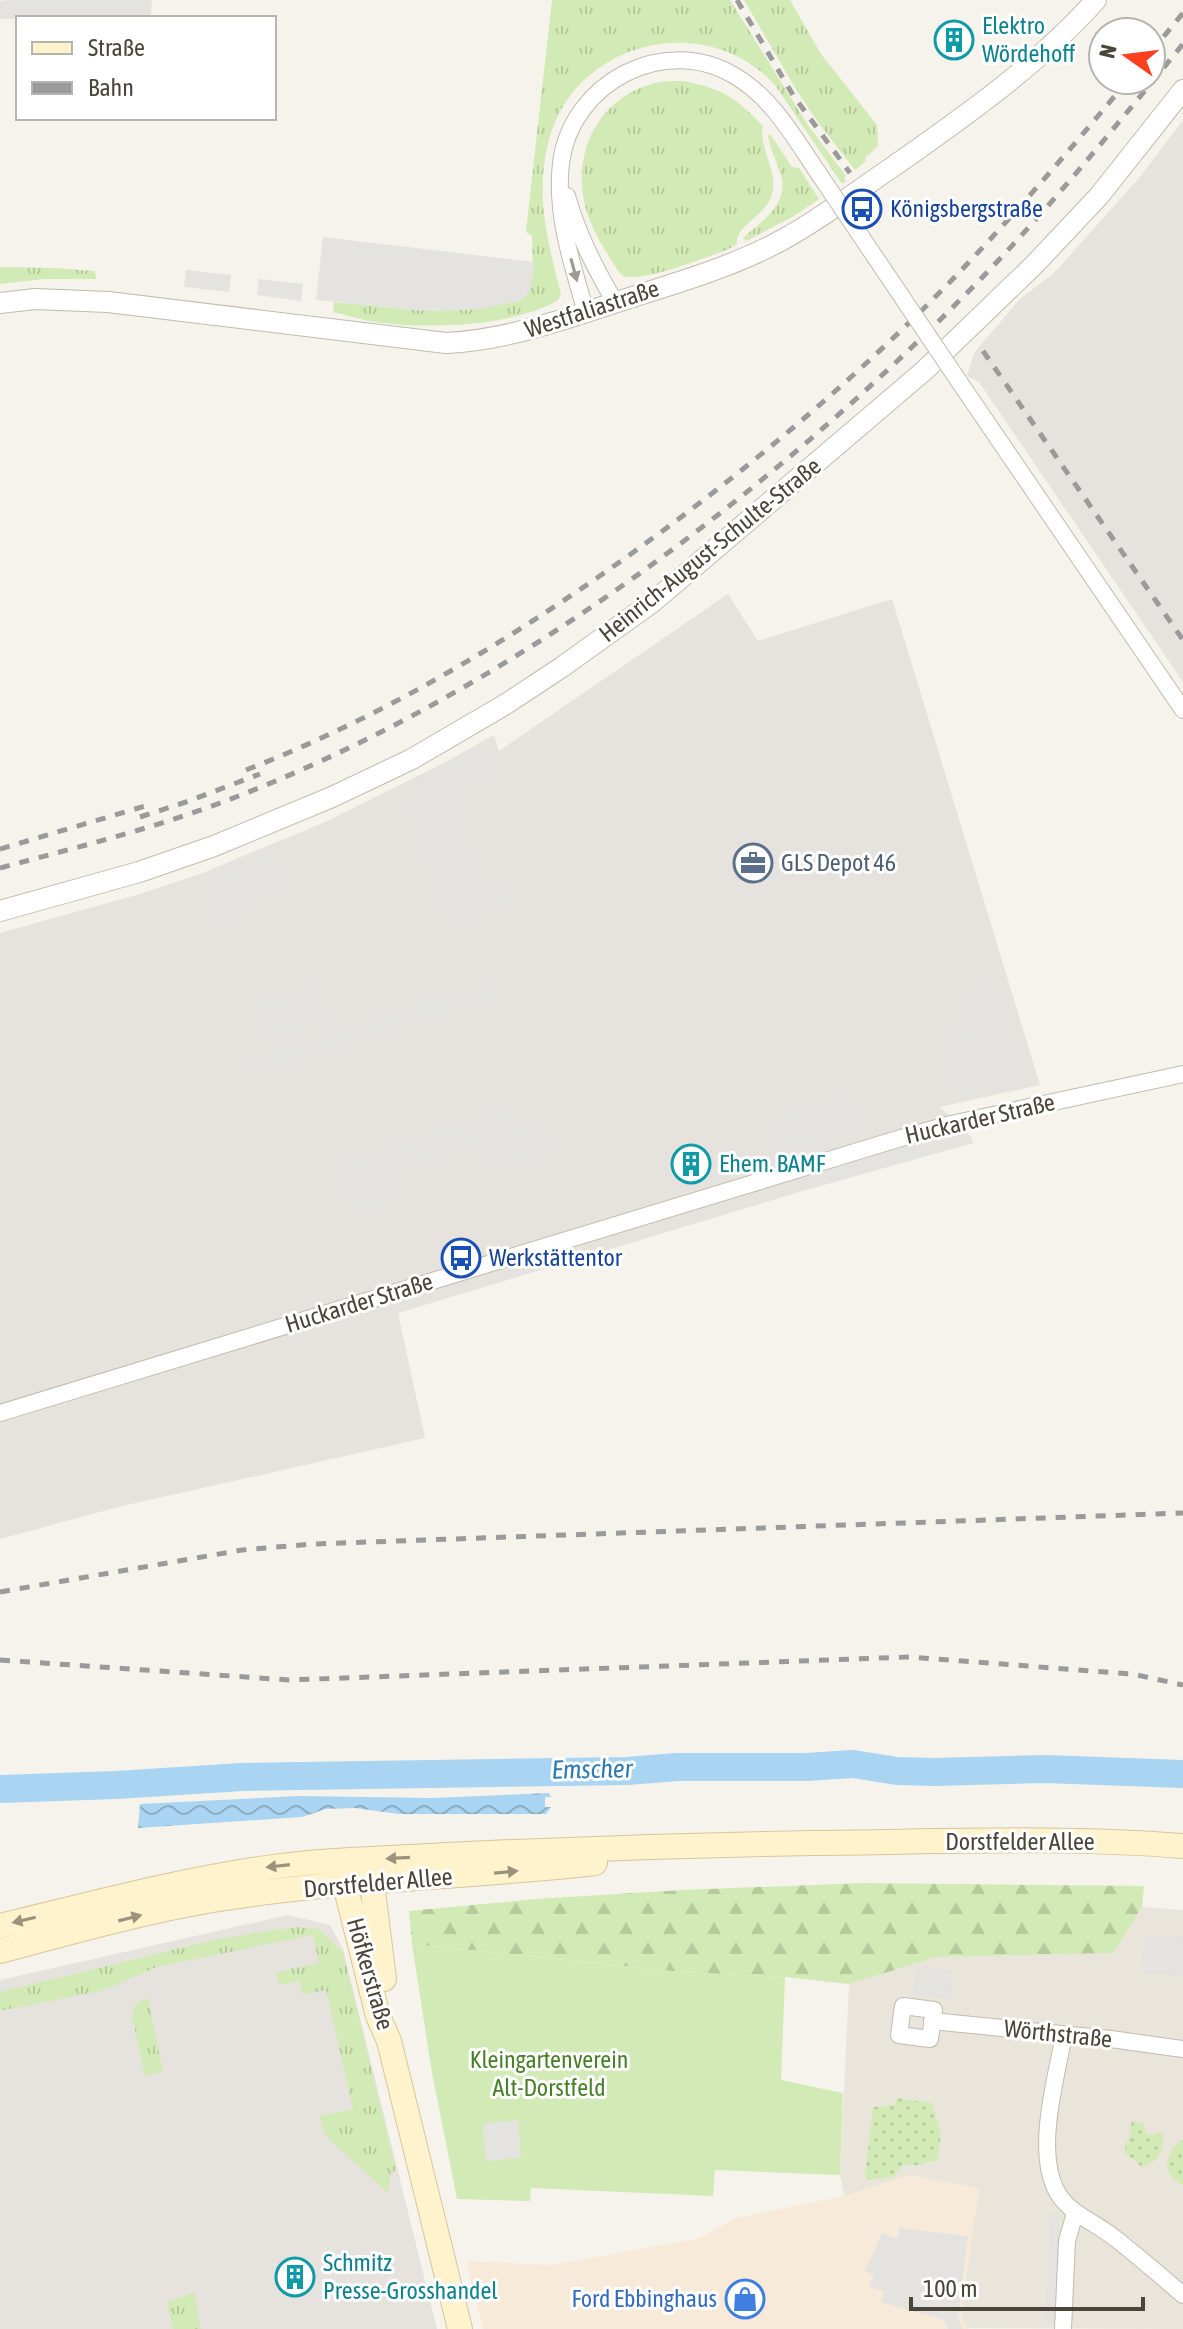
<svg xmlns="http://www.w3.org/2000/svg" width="1183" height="2329" viewBox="0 0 1183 2329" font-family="'Asap Condensed',sans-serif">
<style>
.residential{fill:#eae5da}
.commercial{fill:#f7ead8}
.industrial{fill:#e6e2dd}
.grass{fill:url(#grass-tufts)}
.forest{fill:url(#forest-firs)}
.park{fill:url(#park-dots)}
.garden{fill:#d2eab5}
.parking{fill:#e5e3e0}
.water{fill:url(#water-waves)}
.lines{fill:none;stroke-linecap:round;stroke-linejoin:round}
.river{stroke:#a9d4f2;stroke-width:28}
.minor-casing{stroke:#c2bbae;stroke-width:18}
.tertiary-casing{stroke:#c2bbae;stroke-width:22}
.secondary-casing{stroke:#d6c79b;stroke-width:26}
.minor{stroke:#fff;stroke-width:16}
.tertiary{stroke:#fff;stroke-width:20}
.secondary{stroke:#fff3cd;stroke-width:24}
.rail{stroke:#9a9a9a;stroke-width:5;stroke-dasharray:10 10;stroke-linecap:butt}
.minor-bridge-casing{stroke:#c2bbae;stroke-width:18;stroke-linecap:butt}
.minor-bridge{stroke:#fff;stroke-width:16}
.oneway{fill:#9c9892}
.oneway2{fill:#9c937c}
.labels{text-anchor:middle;stroke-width:6;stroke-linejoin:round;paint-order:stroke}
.culture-label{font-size:24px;fill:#0d838f;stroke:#fff;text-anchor:start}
.transit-label{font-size:24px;fill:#164399;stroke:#fff;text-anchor:start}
.street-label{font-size:24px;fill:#4b4439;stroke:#fff}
.service-label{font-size:24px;fill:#4e5e75;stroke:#fff;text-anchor:start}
.park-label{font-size:24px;fill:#4a7f2a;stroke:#fff}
.shop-label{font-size:24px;fill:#366cbe;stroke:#fff;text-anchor:end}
.water-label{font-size:26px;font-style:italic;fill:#2e7ab2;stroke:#fff}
</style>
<defs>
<pattern id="grass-tufts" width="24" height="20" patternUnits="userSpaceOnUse" patternTransform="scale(2)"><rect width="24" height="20" fill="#d2eab5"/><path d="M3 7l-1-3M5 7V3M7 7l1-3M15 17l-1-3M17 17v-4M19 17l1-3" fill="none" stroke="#b6ca9c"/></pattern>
<pattern id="forest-firs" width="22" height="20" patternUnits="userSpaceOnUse" patternTransform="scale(2)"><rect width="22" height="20" fill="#d2eab5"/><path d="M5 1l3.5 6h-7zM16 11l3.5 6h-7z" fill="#b6ca9c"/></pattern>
<pattern id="park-dots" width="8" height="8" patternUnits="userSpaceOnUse" patternTransform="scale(2)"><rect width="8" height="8" fill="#d2eab5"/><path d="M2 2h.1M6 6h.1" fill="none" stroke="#b6ca9c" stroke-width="1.8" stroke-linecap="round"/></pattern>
<pattern id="water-waves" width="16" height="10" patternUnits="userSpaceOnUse" patternTransform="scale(2)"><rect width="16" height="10" fill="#a9d4f2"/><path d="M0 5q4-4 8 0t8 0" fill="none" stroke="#8caec5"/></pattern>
</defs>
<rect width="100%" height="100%" fill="#f6f3ec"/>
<!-- residential -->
<path class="residential" d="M1142 1907 1183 1910V2329L966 2328 961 2315 844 2196 840 2175 849 1984 937 1957 1112 1953Z"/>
<!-- commercial -->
<path class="commercial" d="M908 2175 979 2188 961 2315 966 2327 970 2329H483L466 2261 552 2265 700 2238 736 2218 844 2196Z"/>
<!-- industrial -->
<g class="industrial">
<path d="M1183 120V682L979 382 967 376 974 353 1020 299 1054 273 1139 178Z"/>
<path d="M728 594 758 641 892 599 1040 1085 940 1107 971 1137 973 1143 806 1190 398 1313 425 1438 122 1506 0 1539V933L140 894 200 874 325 822 444 763 494 735 499 751Z"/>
<path d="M288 1915 330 1925 343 1949 437 2329H0V1980Z"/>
</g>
<!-- grass -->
<g class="grass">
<path d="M552 0H730L808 125 846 176 844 178 846 181 842 184 775 85C705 8 572 41 548 144 535 197 548 242 561 294L558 300C515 326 431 329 382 323 366 321 349 316 333 312L334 302 427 311 479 309 533 277 532 235 528 234 526 231Z"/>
<path d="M744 0H790L821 54 877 125 878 146 865 158 866 161 855 170 820 125 797 91Z"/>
<path d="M682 81C722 88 735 97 763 126 758 148 779 171 772 194 767 216 734 226 737 244L727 250C703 258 646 282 623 276 615 268 611 259 605 250 597 237 589 221 585 206 572 152 598 100 651 84 660 81 672 81 682 81Z"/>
<path d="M770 134 792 167 799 168 819 199 794 216 746 241 743 238C763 220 791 203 780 172 776 159 770 149 768 136Z"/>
<path d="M0 267 55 268 94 271 97 279H44L0 284Z"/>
<path d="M296 1927 319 1929 343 1952 396 2170 391 2173 388 2193 331 2141 324 2133 320 2116 353 2109 326 1990 303 1995 300 1981 279 1985 276 1972 319 1963 313 1935 157 1967 101 1991 0 2011V1992L213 1940Z"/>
<path d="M148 1998 163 2072 145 2076 132 2016 136 2004Z"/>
<path d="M194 2292 201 2329H173L167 2303Z"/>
</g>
<!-- forest -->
<path class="forest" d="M864 1883 1144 1886 1142 1907 1113 1953 937 1957 849 1984 785 1977 680 1972 412 1944 409 1911 536 1899 682 1890Z"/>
<!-- park -->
<g class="park">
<path d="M896 2098 932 2103 941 2135 937 2162 929 2161 920 2165H903L893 2177 870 2180 865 2177 873 2107 895 2105Z"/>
<path d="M1132 2121 1143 2123 1146 2134 1153 2135 1160 2132 1163 2134C1163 2152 1159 2162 1142 2167L1125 2153V2145L1131 2134 1130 2128Z"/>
<path d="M1183 2140V2185C1160 2177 1164 2150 1183 2140Z"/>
</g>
<!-- garden -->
<path class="garden" d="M412 1944 680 1972 785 1977 781 2080 843 2093 840 2175 715 2170 713 2196 531 2188 530 2201 457 2199 432 2073Z"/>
<!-- parking -->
<g class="parking">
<path d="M7 0H152L150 18 0 19V1Z"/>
<path d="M323 237 534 262 533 277 529 292 520 301 479 309 427 311 316 300Z"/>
<path d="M186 270 231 275 229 292 184 287Z"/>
<path d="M259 279 303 284 301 301 257 295Z"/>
<path d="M490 738 495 780 458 792 453 801 479 885 504 877 518 905 464 922 460 914 442 917 404 795 419 789 416 784 430 773Z"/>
<path d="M276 854 283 879 277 881 282 894 247 903V905L239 908 224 934 209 892 222 888 216 871Z"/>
<path d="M499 981 507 996 249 1075 244 1058Z"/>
<path d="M316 983 328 1021 266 1040 255 1002Z"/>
<path d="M996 983 1023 1075 999 1082 996 1074H994L996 1086 968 1094 966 1091 961 1093 959 1086 952 1087 937 1039 970 1029 960 994Z"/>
<path d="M840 1096 848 1105 856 1107 861 1131 781 1153 770 1117Z"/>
<path d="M513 1107 522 1132 551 1125 559 1152 493 1170 485 1144 475 1146 384 1175 394 1204 355 1215 337 1161Z"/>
<path d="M929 1138 932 1153 806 1190 802 1177Z"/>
<path d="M1143 1934 1183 1937V1976L1140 1973Z"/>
<path d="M917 1966 953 1971 950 1999 913 1994Z"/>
<path d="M518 2120 521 2158 486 2161 483 2124Z"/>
<path d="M1058 2212 1060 2233 1054 2326 1043 2325 1050 2235 1048 2213Z"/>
<path d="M900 2228 968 2236 958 2315 962 2329H948L944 2320 881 2302 884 2291 869 2287 874 2275 865 2271 882 2233 897 2239Z"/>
</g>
<!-- water -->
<path class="water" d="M549 1793 551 1797H545V1807H551L546 1814H399L355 1808 326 1809 302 1817 138 1828 140 1804 298 1796 432 1798Z"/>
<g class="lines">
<!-- river -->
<path class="river" d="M0 1789 116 1785 242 1777 627 1771 677 1767H806L853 1764 897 1771 935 1772 1045 1769 1183 1774"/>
<defs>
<g id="minor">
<path d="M567 196C578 235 595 268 615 302"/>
<path d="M586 312C572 264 555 214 561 163 571 83 664 33 735 76 774 99 796 141 821 177"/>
<path d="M958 380 1183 710"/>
<path d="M0 1413 901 1138 951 1124 1183 1074"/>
<path d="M903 2006 934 2010 930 2039 899 2035Z"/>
<path d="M932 2021 1111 2039 1183 2049"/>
<path d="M1064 2035C1056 2079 1036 2147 1055 2188 1067 2214 1096 2222 1116 2239 1139 2257 1161 2276 1183 2295"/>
<path d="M1063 2329 1067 2241 1075 2213"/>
</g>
<g id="tertiary">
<path d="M0 303 35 299 108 302 446 343C504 340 556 322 611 304 668 285 729 269 782 240 821 219 857 191 894 166 965 116 1038 65 1096 0"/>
<path d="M0 911 139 872 214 846 332 797 412 759 506 704 562 667 654 601 925 370 1034 265 1099 196 1183 90"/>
</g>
<g id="secondary">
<path d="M364 1871 372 1883 384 1979"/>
<path d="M350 1872 345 1885 378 2016 389 2041 460 2329"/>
<path d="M0 1926C88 1905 176 1881 266 1868 325 1859 386 1859 446 1855 569 1849 692 1845 815 1843 937 1842 1061 1836 1183 1846"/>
<path d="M0 1951C72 1932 145 1911 219 1899 343 1879 470 1877 595 1863"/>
</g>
</defs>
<!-- minor casing -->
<use href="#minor" class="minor-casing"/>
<!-- tertiary casing -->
<use href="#tertiary" class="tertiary-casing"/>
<!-- secondary casing -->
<use href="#secondary" class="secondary-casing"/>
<!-- minor -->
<use href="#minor" class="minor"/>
<!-- tertiary -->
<use href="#tertiary" class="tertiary"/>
<!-- secondary -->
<use href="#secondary" class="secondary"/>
<!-- rail -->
<g class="rail">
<path d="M737 0 793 95 850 173"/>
<path d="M1151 52 1183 13"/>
<path d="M983 351 1183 640"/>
<path d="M246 770C385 716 514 638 635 551 746 471 852 382 948 284 1011 219 1070 150 1128 80"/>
<path d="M140 817 186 802 260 774"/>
<path d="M0 849 152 804"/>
<path d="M0 868C74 848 148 830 220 803 492 702 756 505 960 300 1040 220 1111 132 1183 44"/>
<path d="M0 1592 242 1550 313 1544 1183 1513"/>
<path d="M0 1660 289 1680 909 1657 1132 1674 1183 1685"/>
</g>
<defs>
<path id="minor-bridge" d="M821 177 958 380"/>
</defs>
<!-- minor-bridge casing -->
<use href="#minor-bridge" class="minor-bridge-casing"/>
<!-- minor-bridge -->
<use href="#minor-bridge" class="minor-bridge"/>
</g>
<!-- one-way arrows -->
<defs><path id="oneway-solid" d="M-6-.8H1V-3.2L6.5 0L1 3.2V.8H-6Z" transform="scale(2)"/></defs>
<use class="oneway" href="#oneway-solid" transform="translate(574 270) rotate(75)"/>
<g class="oneway2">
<use href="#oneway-solid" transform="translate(398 1858) rotate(177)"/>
<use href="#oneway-solid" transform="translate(278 1866) rotate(173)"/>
<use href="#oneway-solid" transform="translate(506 1872) rotate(-5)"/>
<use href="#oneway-solid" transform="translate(130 1918) rotate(-14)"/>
<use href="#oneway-solid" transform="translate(24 1920) rotate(167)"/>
</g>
<!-- icons -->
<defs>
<symbol id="building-ring" viewBox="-11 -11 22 22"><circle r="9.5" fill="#fff" stroke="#0f9aa8" stroke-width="1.5"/><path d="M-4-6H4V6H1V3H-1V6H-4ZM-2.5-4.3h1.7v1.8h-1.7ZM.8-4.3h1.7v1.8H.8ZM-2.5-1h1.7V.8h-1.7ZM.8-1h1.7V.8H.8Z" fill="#0f9aa8"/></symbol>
<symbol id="bus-ring" viewBox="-11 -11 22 22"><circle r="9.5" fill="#fff" stroke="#1a4fb4" stroke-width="1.5"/><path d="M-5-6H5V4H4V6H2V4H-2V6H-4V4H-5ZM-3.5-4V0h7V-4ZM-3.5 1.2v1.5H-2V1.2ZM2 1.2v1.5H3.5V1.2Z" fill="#1a4fb4"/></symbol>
<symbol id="office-ring" viewBox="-11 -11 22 22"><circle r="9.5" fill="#fff" stroke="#5c6f8a" stroke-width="1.5"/><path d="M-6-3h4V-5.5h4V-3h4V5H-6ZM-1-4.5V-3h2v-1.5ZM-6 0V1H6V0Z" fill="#5c6f8a"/></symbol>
<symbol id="shop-ring" viewBox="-11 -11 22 22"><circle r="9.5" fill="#fff" stroke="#3f7fe0" stroke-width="1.5"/><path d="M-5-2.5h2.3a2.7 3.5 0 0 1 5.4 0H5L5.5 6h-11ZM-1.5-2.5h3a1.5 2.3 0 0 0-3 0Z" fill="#3f7fe0"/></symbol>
</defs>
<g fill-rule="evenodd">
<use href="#building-ring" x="932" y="18" width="44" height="44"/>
<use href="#bus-ring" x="840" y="187" width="44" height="44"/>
<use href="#office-ring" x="731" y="841" width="44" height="44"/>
<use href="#building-ring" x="669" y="1142" width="44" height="44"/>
<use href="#bus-ring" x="439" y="1236" width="44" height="44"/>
<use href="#building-ring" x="273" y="2255" width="44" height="44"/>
<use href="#shop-ring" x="723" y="2277" width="44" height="44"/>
</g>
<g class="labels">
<!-- culture labels -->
<g class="culture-label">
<text x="982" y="34">Elektro<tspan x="982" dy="28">Wördehoff</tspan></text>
<text x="719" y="1172">Ehem. BAMF</text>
<text x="323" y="2271">Schmitz<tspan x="323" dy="28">Presse-Grosshandel</tspan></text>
</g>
<!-- transit labels -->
<g class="transit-label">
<text x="890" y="217">Königsbergstraße</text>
<text x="489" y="1266">Werkstättentor</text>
</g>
<!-- street labels -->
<g class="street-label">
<text transform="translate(592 309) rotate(-18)" y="8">Westfaliastraße</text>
<text transform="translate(710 550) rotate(-39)" y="8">Heinrich-August-Schulte-Straße</text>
<text transform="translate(980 1119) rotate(-13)" y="8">Huckarder Straße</text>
<text transform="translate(359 1303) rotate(-17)" y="8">Huckarder Straße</text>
<text x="1020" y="1850">Dorstfelder Allee</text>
<text transform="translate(378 1883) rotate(-5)" y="8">Dorstfelder Allee</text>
<text transform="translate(370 1974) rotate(74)" y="8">Höfkerstraße</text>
<text transform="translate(1058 2034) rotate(6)" y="8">Wörthstraße</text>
</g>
<!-- service labels -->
<g class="service-label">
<text x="781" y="871">GLS Depot 46</text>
</g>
<!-- park labels -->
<g class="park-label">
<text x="549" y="2068">Kleingartenverein<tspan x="549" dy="28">Alt-Dorstfeld</tspan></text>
</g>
<!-- shop labels -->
<g class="shop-label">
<text x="717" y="2307">Ford Ebbinghaus</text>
</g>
<!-- water labels -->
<g class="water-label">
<text transform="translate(592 1769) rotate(-1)" y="9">Emscher</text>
</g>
</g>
<!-- legend -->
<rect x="16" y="16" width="260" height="104" fill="#ffffff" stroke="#b7b4b0" stroke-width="2"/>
<rect x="32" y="42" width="40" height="12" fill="#fff3cd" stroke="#b7b4b0" stroke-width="2"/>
<text x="88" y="56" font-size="24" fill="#4b4439">Straße</text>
<rect x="32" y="82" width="40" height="12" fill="#9a9a9a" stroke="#b7b4b0" stroke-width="2"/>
<text x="88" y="96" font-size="24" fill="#4b4439">Bahn</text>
<!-- north arrow -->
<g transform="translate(1127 56) rotate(284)"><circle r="38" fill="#ffffff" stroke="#b7b4b0" stroke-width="2"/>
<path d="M0-6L14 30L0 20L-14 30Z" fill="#fc3f1d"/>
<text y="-12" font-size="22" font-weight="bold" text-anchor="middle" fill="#4b4439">N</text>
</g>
<!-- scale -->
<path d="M911 2297v12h232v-12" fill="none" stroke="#4b4439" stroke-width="4"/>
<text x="923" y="2297" font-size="24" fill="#4b4439" stroke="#ffffff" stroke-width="6" paint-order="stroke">100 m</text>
</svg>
